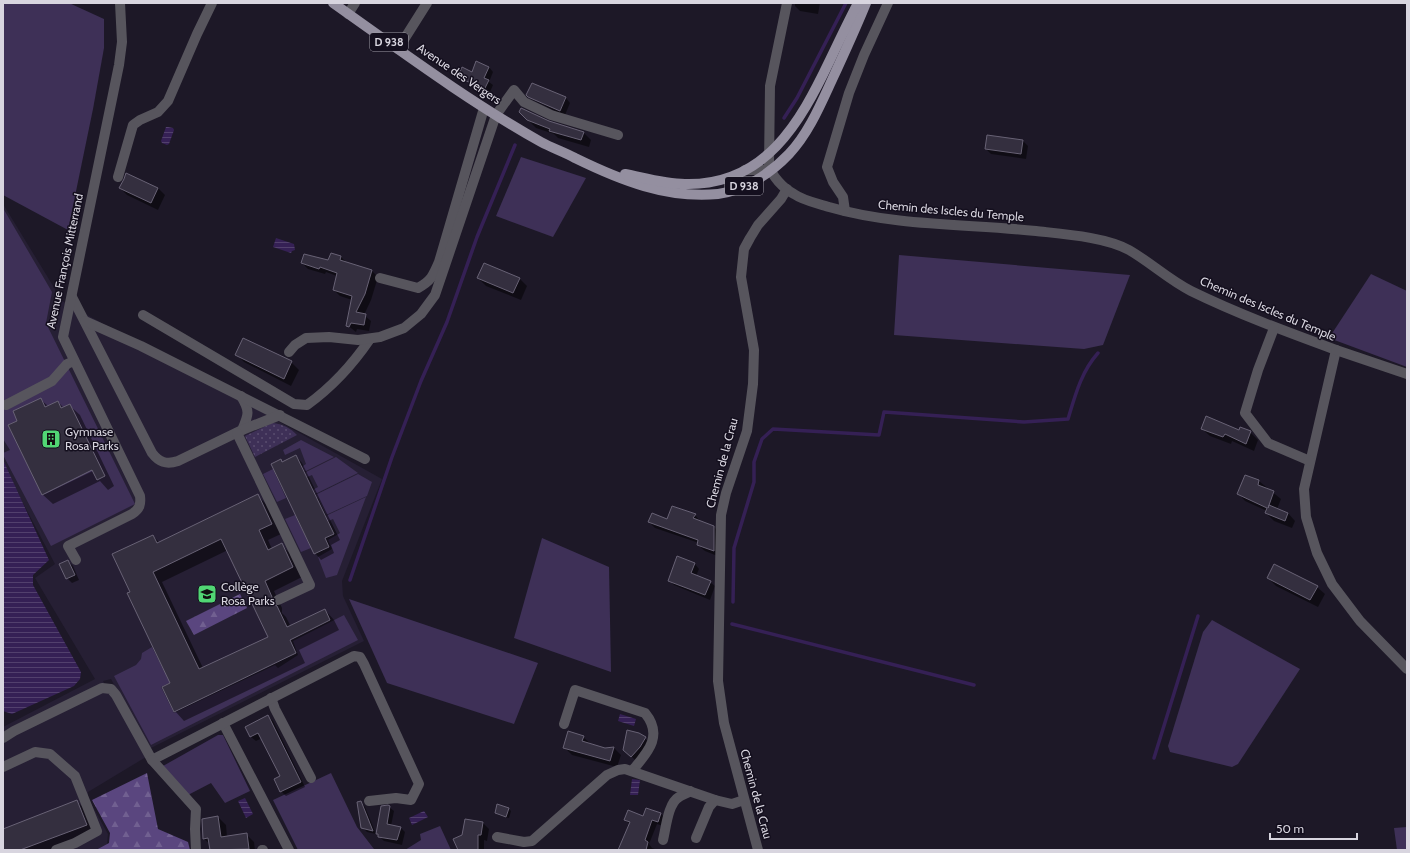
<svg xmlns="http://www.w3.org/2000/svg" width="1410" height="853" viewBox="0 0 1410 853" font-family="Cabin,sans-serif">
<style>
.built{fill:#261f34}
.grass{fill:#3e3057}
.forest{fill:url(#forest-firs)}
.garden{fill:url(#garden-dots)}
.water{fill:url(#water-rules)}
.shadow{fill:#0007;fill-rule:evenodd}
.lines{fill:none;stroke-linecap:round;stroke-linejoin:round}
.stream{stroke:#352055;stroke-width:3.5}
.building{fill:#342f3f;stroke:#686275;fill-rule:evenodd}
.minor{stroke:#57555d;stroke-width:10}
.major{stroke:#948fa0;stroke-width:10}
.labels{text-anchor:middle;stroke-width:3;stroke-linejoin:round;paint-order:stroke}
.shield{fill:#140f1e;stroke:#9d9aa5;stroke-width:1}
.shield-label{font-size:11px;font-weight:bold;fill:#d8d5df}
.street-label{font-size:12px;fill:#d8d5df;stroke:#140f1e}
.poi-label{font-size:12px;fill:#d8d5df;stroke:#140f1e;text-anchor:start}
</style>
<defs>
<pattern id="forest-firs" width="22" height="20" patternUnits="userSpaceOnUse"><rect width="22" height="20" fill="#5a467f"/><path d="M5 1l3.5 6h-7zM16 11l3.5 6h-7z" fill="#716091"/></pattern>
<pattern id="garden-dots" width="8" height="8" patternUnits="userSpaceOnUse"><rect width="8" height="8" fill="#3e3057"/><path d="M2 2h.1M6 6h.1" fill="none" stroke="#594d6f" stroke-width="1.8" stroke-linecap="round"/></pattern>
<pattern id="water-rules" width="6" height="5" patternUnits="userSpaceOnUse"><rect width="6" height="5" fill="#352055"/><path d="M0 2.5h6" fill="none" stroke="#52406d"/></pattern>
</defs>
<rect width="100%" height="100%" fill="#1d1827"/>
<!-- built -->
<path class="built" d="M3 204 55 289V297L382 479 342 581 343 596 364 641 149 749 111 679 103 681 146 757 88 792V798L108 834 107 844 97 850H3V727L95 679 35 578 55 564 3 465Z"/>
<!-- grass -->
<g class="grass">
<path d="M3 3H69L104 19V48L93 109 68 230 3 195Z"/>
<path d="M521 157 586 178 553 237 496 216Z"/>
<path d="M3 208 52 292 46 323 135 504 51 546 3 455V453L10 450 3 439Z"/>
<path d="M899 255 1130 275 1103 345 1084 349 894 335Z"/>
<path d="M1371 274 1407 291V367L1329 338Z"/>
<path d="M301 440 334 457 296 476 294 472 306 464 300 448 285 455 283 450Z"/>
<path d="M336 457 358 473 307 498 305 494 318 487 312 475 298 481 296 477Z"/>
<path d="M273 469 286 498 277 502 263 474Z"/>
<path d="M358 474 372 482 367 496 326 515 318 498 309 503 307 499Z"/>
<path d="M366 497 337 575 326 578 318 557 332 549 328 540 340 533 333 519 319 525 317 520Z"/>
<path d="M295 515 311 548 301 552 285 519Z"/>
<path d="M542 538 609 567 611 672 514 638Z"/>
<path d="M349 599 538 663 514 724 387 683Z"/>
<path d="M344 615 358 640 151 745 114 676 136 665 141 659 142 653 152 647 164 671 170 668 175 680 161 687 174 713 275 665 278 668 298 655 293 641Z"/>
<path d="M1212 620 1300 669 1238 764 1232 767 1170 752 1168 746 1203 632Z"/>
<path d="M218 735H223L250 791 225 803 211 783 188 795 163 766Z"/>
<path d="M331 773 357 827 374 849 379 850H298L273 800Z"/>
<path d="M440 826 451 850H405L421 840 420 834Z"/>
<path d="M1407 827V850H1397L1394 828Z"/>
</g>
<!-- forest -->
<g class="forest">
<path d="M240 594 247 608 194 635 186 621Z"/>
<path d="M147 773 158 829 188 842 190 850H96L109 843 110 833 92 800Z"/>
</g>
<!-- garden -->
<path class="garden" d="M272 423C283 424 290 428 297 435L255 457 245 436Z"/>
<!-- water -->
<g class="water">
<path d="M166 127H168L173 128 174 130 169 144 167 145 162 143 161 141Z"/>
<path d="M276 238 294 244 295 250 292 251 291 253 273 247Z"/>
<path d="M3 462H4L49 560 33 575V585L81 672 80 679 74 686 12 714 3 711Z"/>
<path d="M620 714 636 719 634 726 618 721Z"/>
<path d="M632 779 640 780 638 795H630Z"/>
<path d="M245 798 253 814 246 818 238 801Z"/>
<path d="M424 811 428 817 412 825 409 818Z"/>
</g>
<!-- shadow -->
<g class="shadow">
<path d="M795 3H820L818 14 800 11 795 6Z"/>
<path d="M489 67 493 72 489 82 493 85 490 92 472 85 459 75 472 73Z"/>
<path d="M532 84 566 98 570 103 565 115 559 113 533 100 528 95Z"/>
<path d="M528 120 549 122 583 132 591 140 589 147 558 138 554 134 536 128Z"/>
<path d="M988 136 1023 141 1028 146 1026 159 991 154 986 149Z"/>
<path d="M120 188H158L165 195 158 210 127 195Z"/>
<path d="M341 257 347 263 372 271 378 277 371 300 364 315 371 321 369 331 357 329 356 332 347 325 352 300 340 296 334 290 337 276 326 272 325 274 308 269 302 263 329 262Z"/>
<path d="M478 278H519L527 286 521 300 486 286Z"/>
<path d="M237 355 291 362 299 370 291 386 244 362Z"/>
<path d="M40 399 48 406 58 402 64 408 69 405 80 415 114 486 108 490 100 481 53 504 42 494 18 421ZM96 467 97 469 45 494V492Z"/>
<path d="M1241 428 1251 433 1258 440 1254 451 1232 441 1231 444 1210 436 1202 429 1240 431Z"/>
<path d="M296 456 302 463 340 540 331 545 334 553 321 560 315 553 283 463Z"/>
<path d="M1259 481 1281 499 1277 509 1288 513 1295 521 1292 528 1274 521 1266 513 1267 511 1245 501 1238 493Z"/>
<path d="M258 496 268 506 281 534 268 540 272 549 281 545 291 554 302 577 274 591 282 608V613L286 617 291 627 325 610 334 620 339 630 299 650 305 663 184 721 175 711 171 684 131 592 153 536 160 543ZM228 550 269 637 203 668 162 582Z"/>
<path d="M695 515 701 522 714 527 720 533V557L705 551 698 545 699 543 655 528 649 522Z"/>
<path d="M68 561 73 566 79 580 72 583 67 578Z"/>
<path d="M695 564 699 569 696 576 710 582 715 586 710 600 674 585 669 580Z"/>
<path d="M1268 578 1317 587 1325 594 1318 607 1276 586Z"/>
<path d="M268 716 273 721 305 787 286 796 281 791V776L262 738 256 741 251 737 246 727Z"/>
<path d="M639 734 649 742 643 751 635 760 624 749Z"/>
<path d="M583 737 591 744 605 749 614 748 621 755 617 767 572 755 564 747Z"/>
<path d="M77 801 86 811 95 834 53 850H3V830Z"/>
<path d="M361 802 365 807 376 834 367 832 362 827Z"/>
<path d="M382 807H389L394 811 391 826 401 828 405 832 402 845 384 841 377 834Z"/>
<path d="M509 809 511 811 509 818 498 815 496 813Z"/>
<path d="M647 809 661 814 666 819 663 826 657 824 649 844 652 848 658 850H620L630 824 625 820 644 817Z"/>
<path d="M218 817 226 825 227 837 246 834 254 842 255 850H211L210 844 204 839Z"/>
<path d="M483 823 489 829 487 841 484 840V850H460Z"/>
</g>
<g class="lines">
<!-- stream -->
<g class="stream">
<path d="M784 118 797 98 846 3"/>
<path d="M350 580 392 457 421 381 447 322 477 237 515 145"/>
<path d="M733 602 734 548 754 482V462L762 439 773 429 879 435 884 412 1024 422 1068 419C1075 396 1081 372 1098 353"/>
<path d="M732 624 974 685"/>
<path d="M1154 758 1198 616"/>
</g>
</g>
<!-- building -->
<g class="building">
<path d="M476 61 489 67 484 78 489 80 485 88 466 81 458 76 462 67 472 72Z"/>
<path d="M532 83 566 97 560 111 528 97 526 95Z"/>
<path d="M521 108 549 121 584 132 581 140 549 131 550 129 527 120 519 112Z"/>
<path d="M987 135 1023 140 1021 154 985 149Z"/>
<path d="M126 173 158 188 151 203 119 188 124 179Z"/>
<path d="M331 253 341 256 340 260 372 270 365 294 356 312 366 314 364 325 351 323 349 327 346 326 352 296 333 290 337 273 320 267 319 269 301 263 304 254 328 260Z"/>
<path d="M484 263 520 278 513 293 477 278Z"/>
<path d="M243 338 292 361 284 379 235 355Z"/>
<path d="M41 398 45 407 58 401 61 408 70 404 105 476 97 480 92 470 42 495 8 425 17 421 13 411Z"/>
<path d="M1206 416 1239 430 1240 427 1251 431 1246 444 1225 434 1223 437 1201 429Z"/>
<path d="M296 455 334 534 325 538 329 547 314 554 271 464 281 459 282 462Z"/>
<path d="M1245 475 1259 480 1258 485 1274 491 1268 508 1269 505 1288 513 1285 521 1265 513 1267 508 1237 494Z"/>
<path d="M258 494 272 524 259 530 268 550 282 543 293 567 265 581 272 597V603L277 606 287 627 325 609 330 620 290 640 296 653 174 712 162 687 170 683 127 593 130 592 112 554 153 535 157 543ZM221 539 268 637 199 669 153 572Z"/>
<path d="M672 506 696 514 693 518 714 526V551L697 545 698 540 648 522 652 513 667 519Z"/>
<path d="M677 556 695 563 691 573 711 581 705 595 668 581Z"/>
<path d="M68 560 75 575 66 579 59 564Z"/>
<path d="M1274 564 1318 586 1310 600 1267 578Z"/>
<path d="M268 715 301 782 280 792 274 779 280 776 258 733 250 737 245 727Z"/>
<path d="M627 730 639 733 646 737 640 747 631 757 623 750Z"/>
<path d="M568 731 584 736 582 741 605 748 614 747 610 761 563 748Z"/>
<path d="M77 800 87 825 20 850H3V829Z"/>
<path d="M361 801 373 831 361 828 357 802Z"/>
<path d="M497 804 509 808 506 817 495 813Z"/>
<path d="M388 805 390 806 387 824 401 827 397 840 378 837V834H376L381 806Z"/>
<path d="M646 808 661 813 658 822 652 820 645 840 648 842 646 850H618L630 822 624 820 628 810 643 816Z"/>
<path d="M218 816 221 837 247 833 249 849 210 850 208 838 203 839 202 819Z"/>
<path d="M465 819 483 822 481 835H478V850H458L453 839 462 835Z"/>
</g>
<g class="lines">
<!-- minor -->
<g class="minor">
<path d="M787 3 770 86 769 164C771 176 784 189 794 194 804 201 817 203 829 207 894 226 968 224 1036 231 1063 234 1106 237 1129 250 1150 262 1169 280 1191 291 1238 314 1287 332 1336 350L1304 489 1306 517 1317 553 1332 584 1360 621 1407 669"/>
<path d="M348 14 355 3"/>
<path d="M398 49 427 3"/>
<path d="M745 170H770"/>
<path d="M118 177 133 125 140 120 158 112 168 101 197 34 212 3"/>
<path d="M845 211 843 197 833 182 827 167 849 93 864 55 888 3"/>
<path d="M380 278 418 288C431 281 433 276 439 262L484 108"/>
<path d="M72 297 152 453C159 462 166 465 178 461L242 430C249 414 250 411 241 396"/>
<path d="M143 315 294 404 307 405C332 387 353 364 370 339"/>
<path d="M85 321 141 346 365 459"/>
<path d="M1274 328 1258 370 1245 413 1268 443 1310 461"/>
<path d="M1336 350 1407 374"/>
<path d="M289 352 295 345 306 338 329 337 358 340 380 337 404 328 421 314 435 295 496 115 514 90 524 102 551 115 618 135"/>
<path d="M6 405 52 381 67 364 74 361"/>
<path d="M242 430 280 415"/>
<path d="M237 433 310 585 278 600"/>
<path d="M76 560 68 546 132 514C140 509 141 504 140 496L63 337 119 65 122 42 120 3"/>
<path d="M271 698 275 709 311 778"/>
<path d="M223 723 289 850"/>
<path d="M564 724 575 690 645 713C664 736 647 753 632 771"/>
<path d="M3 738 14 731 102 688 111 689 116 695 152 760 354 656 360 657 364 664 419 784 411 800 396 798 369 801"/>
<path d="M152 760 196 809 195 829 196 850"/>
<path d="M3 767 35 752 50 754 75 776 97 831 75 843 56 850"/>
<path d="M497 837 524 842 532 841 607 775 618 770 625 769 715 800 732 804 744 800"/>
<path d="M696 838 709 807 715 800"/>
<path d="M663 840C666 828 668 803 679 797 683 794 687 794 690 791"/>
<path d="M262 850H263"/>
<path d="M758 850 724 723 718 681 721 515 726 493 747 431 753 384 754 350 741 277 744 249 750 238 758 225 781 199 787 189"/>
</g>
<!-- major -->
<g class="major">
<path d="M333 3C401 51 468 101 541 142 552 148 564 152 575 158 620 180 667 199 718 194 744 191 771 173 789 154 808 134 820 106 831 82 843 56 855 30 866 3"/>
<path d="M625 174C645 178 665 184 685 184 765 186 800 123 830 60 839 41 848 22 858 3"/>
</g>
</g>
<!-- icons -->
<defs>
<symbol id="building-square" viewBox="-11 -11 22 22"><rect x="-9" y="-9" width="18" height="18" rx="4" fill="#51d674" stroke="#140f1e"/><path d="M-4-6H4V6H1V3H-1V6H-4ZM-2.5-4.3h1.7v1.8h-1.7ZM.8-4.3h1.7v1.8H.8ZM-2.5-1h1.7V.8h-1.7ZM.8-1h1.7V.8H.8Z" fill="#111"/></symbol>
<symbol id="school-square" viewBox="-11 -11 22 22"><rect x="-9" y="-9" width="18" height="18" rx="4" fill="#51d674" stroke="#140f1e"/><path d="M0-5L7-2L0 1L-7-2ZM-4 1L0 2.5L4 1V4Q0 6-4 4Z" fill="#111"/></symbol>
</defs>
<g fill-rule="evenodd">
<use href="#building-square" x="40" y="428" width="22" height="22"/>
<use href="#school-square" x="196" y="583" width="22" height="22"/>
</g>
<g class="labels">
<!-- shield labels -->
<g class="shield">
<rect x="370" y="33" width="38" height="18" rx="3"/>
<rect x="725" y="177" width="38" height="18" rx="3"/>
</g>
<g class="shield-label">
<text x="389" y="46">D 938</text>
<text x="744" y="190">D 938</text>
</g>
<!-- street labels -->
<g class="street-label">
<text transform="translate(459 74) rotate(34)" y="4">Avenue des Vergers</text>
<text transform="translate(951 211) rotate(5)" y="4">Chemin des Iscles du Temple</text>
<text transform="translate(65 261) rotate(-78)" y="4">Avenue François Mitterrand</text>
<text transform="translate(1268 309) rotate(23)" y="4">Chemin des Iscles du Temple</text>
<text transform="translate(722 463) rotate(-75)" y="4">Chemin de la Crau</text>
<text transform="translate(756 794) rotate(75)" y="4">Chemin de la Crau</text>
</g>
<!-- poi labels -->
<g class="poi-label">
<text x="65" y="436">Gymnase<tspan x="65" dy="14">Rosa Parks</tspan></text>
<text x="221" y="591">Collège<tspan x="221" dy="14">Rosa Parks</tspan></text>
</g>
</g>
<!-- border -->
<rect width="1410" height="853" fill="none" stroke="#d8d5df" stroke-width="8"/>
<!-- scale -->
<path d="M1270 833v6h87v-6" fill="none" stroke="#d8d5df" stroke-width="2"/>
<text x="1276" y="833" font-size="12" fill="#d8d5df" stroke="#140f1e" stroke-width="3" paint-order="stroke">50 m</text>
</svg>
